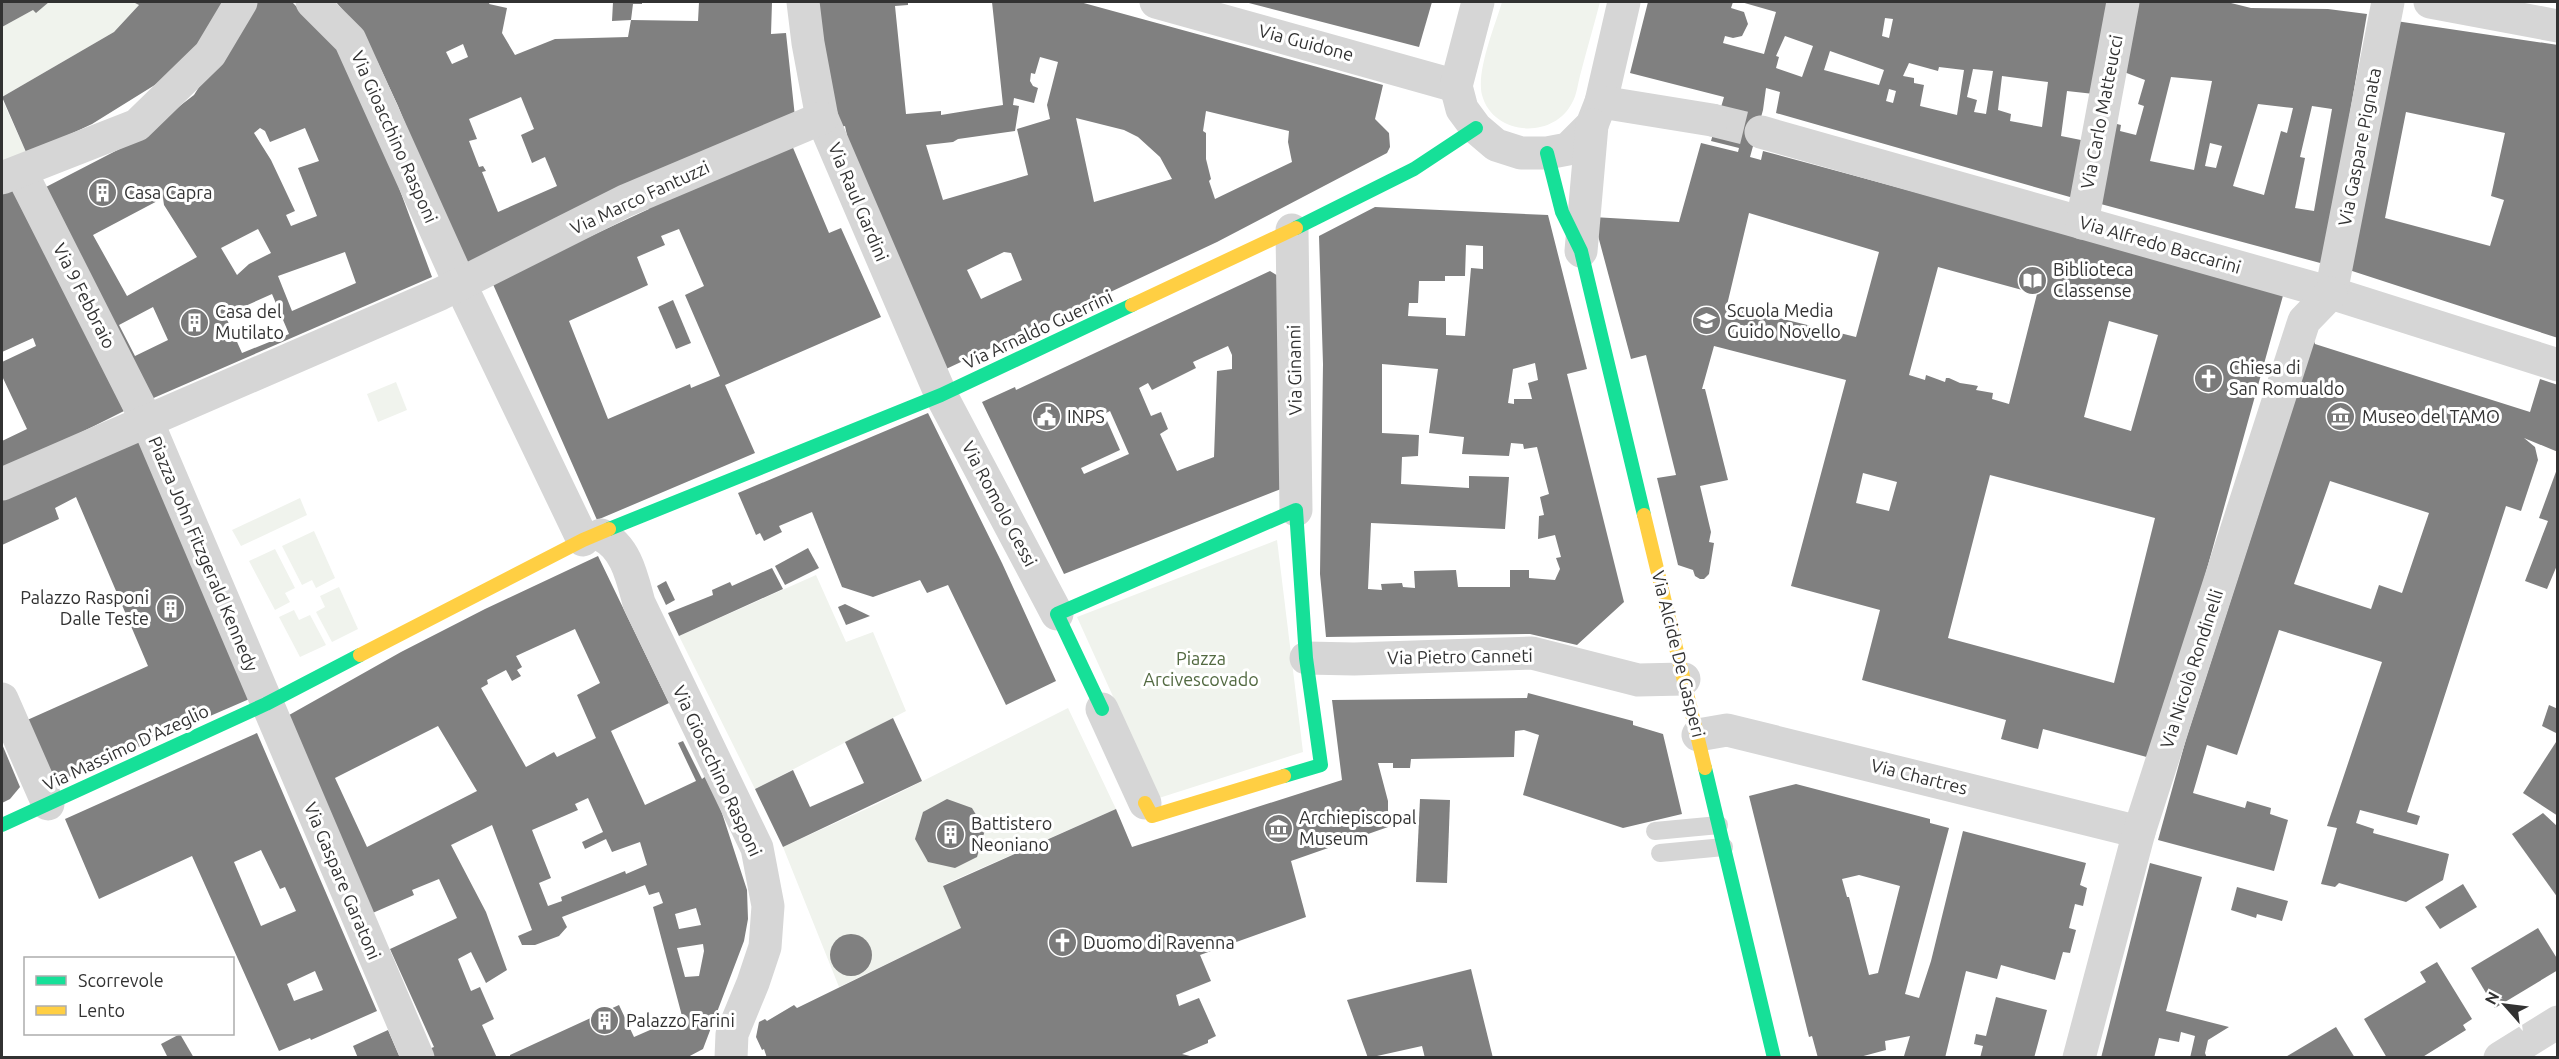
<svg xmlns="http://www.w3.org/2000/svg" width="2559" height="1059" viewBox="0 0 2559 1059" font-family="Ubuntu,sans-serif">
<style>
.green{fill:#f0f3ed}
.building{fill:#808080;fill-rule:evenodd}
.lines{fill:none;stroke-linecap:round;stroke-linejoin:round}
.street-tunnel{stroke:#d6d6d6;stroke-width:33;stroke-dasharray:33 16;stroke-linecap:butt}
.lane{stroke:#d6d6d6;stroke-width:18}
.street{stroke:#d6d6d6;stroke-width:33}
.fast{stroke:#16e098;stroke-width:14}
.slow{stroke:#ffcf43;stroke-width:14}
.labels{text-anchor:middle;stroke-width:6;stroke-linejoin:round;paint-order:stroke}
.street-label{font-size:18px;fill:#323232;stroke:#fff}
.poi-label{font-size:18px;fill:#323232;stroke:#fff;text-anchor:start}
.park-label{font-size:18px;fill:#536a42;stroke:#fff}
</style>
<rect width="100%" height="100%" fill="#fff"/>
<!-- green -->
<g class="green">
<path d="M49 2H133L139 5 114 32 2 97V27L33 10 36 12Z"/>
<path d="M1502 2H1600C1594 25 1587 49 1581 72 1578 82 1577 95 1572 103 1553 140 1493 136 1482 95 1476 71 1495 26 1502 2Z"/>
<path d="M2 99 26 152 2 161Z"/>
<path d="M396 382 407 410 378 422 367 394Z"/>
<path d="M300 498 307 515 241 546 232 530Z"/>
<path d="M314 531 335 578 316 588 312 580 302 585 282 546Z"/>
<path d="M1277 540 1303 752 1159 798 1077 617Z"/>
<path d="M275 549 295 588 285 593 290 602 275 610 249 561Z"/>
<path d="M816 575 846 642 873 632 906 711 755 789 679 636Z"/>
<path d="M339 587 358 629 332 642 316 612 325 607 320 596Z"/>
<path d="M294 610 299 620 310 615 326 645 300 657 279 617Z"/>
<path d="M1068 708 1116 809 943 885 961 928 839 987 783 847 875 805Z"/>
</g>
<!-- building -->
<g class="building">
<path d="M2 2H49L36 13 33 10 2 27Z"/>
<path d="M133 2H228L187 65 92 124 60 139 26 152 2 97 114 32 139 5Z"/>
<path d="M253 2H292L341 52 374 120 432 277 149 400 44 188 133 142 194 95ZM260 128 265 131 270 142 305 128 319 161 298 168 317 216 291 226 286 215 295 211 271 160 254 133ZM163 198 164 205 197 257 127 296 93 235ZM258 229 271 253 249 264 237 275 221 248ZM345 252 356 283 292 311 278 276ZM272 294 289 334 242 353 225 315ZM153 307 168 340 135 356 119 325Z"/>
<path d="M336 2H490L489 4 507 8 502 33 515 55 555 39 628 37 631 20 698 21 699 2H772L771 34 786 33 795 117 462 265 398 106 378 63 363 35ZM463 44 468 57 452 64 446 52ZM521 97 534 129 521 135 532 163 545 157 557 186 498 212 482 172 486 171 483 166 479 167 469 141 477 139 469 119Z"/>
<path d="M613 2H642V4H633L631 20 612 21Z"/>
<path d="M816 2H908V5L895 6 906 114 941 111V115L1003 105 992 2H1080L1383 85 1375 119 1389 133 1390 147 1387 153 1217 242 946 369 853 163 845 126 837 128ZM1040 57 1058 62 1047 105 1050 119 1017 129 1028 175 943 200 926 145 953 142 958 139 1015 131 1019 106 1013 105 1014 98 1034 103 1038 88 1033 86 1030 81 1031 73 1035 74ZM1206 111 1289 131 1288 142 1292 162 1215 199 1209 181 1211 179 1206 159V133L1203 131ZM1076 118 1124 130 1138 137 1160 157 1172 179 1094 202ZM1004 252 1011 253 1022 280 981 299 967 270Z"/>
<path d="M1245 2H1432L1419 47Z"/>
<path d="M1648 2H1733L1731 8 1744 12 1748 24 1742 36 1733 38 1725 36 1723 43 1764 54 1776 12 1741 2H2109L2094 94 2067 91 2061 136 2086 141 2077 199 1776 113 1780 92 1766 88 1763 110 1750 157 1761 160 1763 151 2284 292 2154 759 2043 729 2038 749 2001 739 2006 720 1862 680 1880 610 1791 586 1846 380 1714 346 1702 389H1705L1728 480 1700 486 1711 532 1709 542 1714 543 1709 574 1704 579H1700L1695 576 1693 570 1678 565 1657 478 1676 475 1646 355 1631 359 1593 217 1679 222 1701 143 1738 152 1739 148 1711 141 1724 97 1630 73ZM1885 18 1893 19 1889 38 1882 36ZM1785 36 1813 46 1802 77 1776 68 1779 57 1776 56ZM1830 51 1884 70 1879 85 1824 70ZM1909 63 1938 71 1939 67 1964 70 1957 115 1920 106 1924 85 1914 83V78L1903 76ZM1973 69 1993 71 1986 114 1974 112 1977 100 1967 97ZM2002 76 2048 82 2042 127 2010 121 2011 114 1998 110ZM1889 89 1896 91 1893 103 1886 101ZM1749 213 1879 252 1856 337 1727 305ZM1938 267 2037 294 2009 404 1992 399 1993 393 1976 390 1978 386 1973 385 1960 383 1949 378H1946L1945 382 1926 375 1925 380 1909 375ZM2109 321 2158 335 2131 431 2084 417ZM1863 473 1897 482 1889 511 1856 503ZM1990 475 2155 518 2114 683 1948 638Z"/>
<path d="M2134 2 2231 3 2251 8 2328 9 2367 14 2324 264 2097 203 2113 123 2121 125 2120 131 2136 135 2144 106 2138 104 2145 80 2124 72ZM2171 77 2212 81 2194 170 2150 161ZM2258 104 2293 108 2287 133 2281 131 2264 195 2233 186ZM2312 106 2332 109 2314 211 2295 208 2305 158 2300 157ZM2210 143 2222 146 2216 168 2205 166Z"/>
<path d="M2396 21 2558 45V338L2346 269ZM2406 112 2505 133 2491 196 2504 200 2490 246 2385 218Z"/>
<path d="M791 143 829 233 841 228 881 317 725 385 755 453 597 520 492 282 649 209 647 204ZM679 229 704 286 685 295 720 376 691 388 690 384 608 419 569 321 648 285 637 257 665 245 661 236Z"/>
<path d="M13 177 124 411 2 472V441L27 429 2 376V362L36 346 33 338 2 352V182Z"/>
<path d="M1375 207 1548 215 1587 369 1567 374 1624 602 1577 645 1530 634 1326 637 1320 574 1323 364 1319 236ZM1466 245 1483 246V269L1471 268 1465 336 1446 335V318L1408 316 1409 303H1418L1419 281H1445V276H1465ZM1535 363 1538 380 1528 383 1532 399H1514V404L1508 403 1513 369ZM1382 364 1438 369 1429 433 1464 437 1462 454 1509 456 1511 443 1523 444 1524 449 1537 447 1549 494 1540 497 1544 515 1539 516 1538 539 1555 535 1561 557 1556 558 1560 569 1555 580 1529 578V570H1510V587H1458L1456 570 1414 571 1415 588 1403 587 1402 583 1381 584 1382 590 1368 589 1371 523 1505 529 1509 477 1469 476V488L1401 484 1402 457 1418 456 1419 435 1382 433Z"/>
<path d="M1270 271 1283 279 1281 489 1064 574 982 402 1015 387 1016 390ZM1228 346 1232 355V369L1217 371 1214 457 1177 471 1160 434 1168 429 1161 412 1151 416 1139 388 1148 383 1152 390 1196 368 1193 362ZM1110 411 1129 454 1084 474 1081 468 1120 450 1104 414Z"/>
<path d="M673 300 691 343 676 349 658 307Z"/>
<path d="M2314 341 2315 344 2530 412 2540 379 2558 385V452L2524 438 2535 447 2538 460 2521 511 2506 506 2407 812 2420 816 2417 825 2360 810 2356 823 2374 829 2373 833 2449 854 2443 880 2406 902 2339 883 2335 887 2321 884 2337 828 2327 826 2382 662 2279 630 2237 755 2207 745 2193 793 2245 808 2247 801 2271 808 2270 814 2288 820 2274 871 2158 840 2186 739ZM2330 481 2429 513 2402 593 2379 585 2371 609 2294 584Z"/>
<path d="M928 413 1002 563 1056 681 1006 705 948 585 927 593 920 580 873 597 842 587 812 512 779 526 782 532 764 541 760 533 756 535 738 493Z"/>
<path d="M141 433 254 697 53 784 25 721 148 666 76 497 55 508 59 519 2 545V499Z"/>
<path d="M2557 469 2558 563 2547 589 2525 581 2548 521 2539 518Z"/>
<path d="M808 548 819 568 785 585 775 566Z"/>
<path d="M598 556 669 703 611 731 645 805 696 781 678 743 683 741 702 779 706 776 721 810 747 890 748 919 744 941 703 1049 686 1058H510V1055L619 1005 634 1037 682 1016 653 907 663 903 659 892 649 895 645 885 562 917 567 927 559 936 535 945H522L518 936 532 930 492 825 451 845 486 912 507 970 486 983 471 952 458 959 471 991 480 987 494 1019 482 1025 497 1058H430L426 1050 434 1047 390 949 457 918 439 879 412 890 414 895 368 915 282 719 401 652 485 609ZM575 629 600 683 577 695 596 738 557 757 554 752 526 767 481 688 488 684 487 680 506 670 512 681 521 676 517 670 522 667 516 656ZM438 726 477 791 367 847 335 778ZM588 798 603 832 582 842 585 849 606 839 612 852 640 842 647 865 626 874 625 871 561 897 562 901 548 906 539 883 551 878 532 830 578 810 575 804ZM696 908 701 925 679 929 675 914ZM703 944 704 951 699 976 685 977 677 948Z"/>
<path d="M772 568 783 589 679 636 668 613 713 595 712 590 730 582 732 586Z"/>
<path d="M666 581 675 600 666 605 657 586Z"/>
<path d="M845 604 870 616 846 625 838 607Z"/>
<path d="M1528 693 1633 721V725L1663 734 1682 814 1623 828 1523 795 1539 735 1524 730 1515 731 1514 757 1411 759 1410 768H1393V763H1378L1388 801V827L1291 861 1306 917 1200 955 1211 981 1176 995 1179 1006 1199 998 1216 1036 1208 1040V1043L1182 1054 1198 1058H767L764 1049 762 1050 756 1037 759 1022 765 1019 767 1021 794 1005 797 1008 961 928 943 886 1116 809 1132 847 1342 780 1332 700 1527 698Z"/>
<path d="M2549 705 2558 709V734L2542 726Z"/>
<path d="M893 718 922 781 783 847 755 789 793 770 810 807 864 783 845 742Z"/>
<path d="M257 733 377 1011 311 1040 310 1038 279 1051 192 856 99 899 65 819ZM261 850 280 889 285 887 296 911 261 926 234 862ZM315 971 323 990 294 1001 287 984Z"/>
<path d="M2558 739V816L2523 793Z"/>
<path d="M2 744 20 787 10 799 2 803Z"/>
<path d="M1796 784 1930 819V823L1949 828 1905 994 1919 998 1931 961 1963 831 2086 863 2080 885 2087 888 2083 906 2075 904 2069 928 2076 930 2070 953 2063 952 2055 980 2001 965 1997 979 1966 971 1945 1058 1904 1056 1910 1036 1885 1041 1886 1050 1856 1058H1818L1812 1036 1809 1037 1749 796ZM1859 875 1900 886 1878 973 1869 975 1849 897H1847L1842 879Z"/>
<path d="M947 799 972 808 985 830 977 857 955 868 928 862 915 839 923 812Z"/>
<path d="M1420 799 1450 800 1447 883 1416 882Z"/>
<path d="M2543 813 2558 827V898L2512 834Z"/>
<path d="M2150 863 2202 877 2166 1011 2229 1027 2208 1040 2205 1053 2207 1058H2190L2195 1036 2181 1032 2179 1042 2159 1038 2154 1058H2101Z"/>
<path d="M2463 884 2477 907 2440 929 2425 907Z"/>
<path d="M2237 887 2288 901 2282 921 2257 914 2256 918 2231 910Z"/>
<path d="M2538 928 2558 960V970L2495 1008 2471 968Z"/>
<circle cx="851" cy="955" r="21"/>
<path d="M2437 962 2472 1019 2463 1025 2466 1030 2421 1058H2387L2364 1019 2426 982 2420 972Z"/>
<path d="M1471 969 1493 1058H1425L1422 1046 1368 1058 1347 1000Z"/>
<path d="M1996 997 2047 1010 2034 1058H1980L1983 1046 1974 1044 1976 1034 1986 1036Z"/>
<path d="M2336 1027 2355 1058H2284Z"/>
<path d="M388 1030 400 1058H358L353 1046Z"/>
<path d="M180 1034 194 1058H168L161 1044Z"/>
</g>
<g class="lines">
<!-- street-tunnel -->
<path class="street-tunnel" d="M1712 120 1761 132"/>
<!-- lane -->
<g class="lane">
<path d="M1655 831 1719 825"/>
<path d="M1660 853 1724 847"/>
</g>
<!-- street -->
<g class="street">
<path d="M312 2 350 40 460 284 583 540"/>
<path d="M803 2 808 43 822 118 941 395 1057 614"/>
<path d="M1156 2 1456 86"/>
<path d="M1478 2 1456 86 1462 109 1476 128 1496 145 1521 153H1547L1568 149 1592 125 1601 102 1624 2"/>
<path d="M2430 2 2558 26"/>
<path d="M1601 102 1712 120"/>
<path d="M1761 132 2331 293 2558 365"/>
<path d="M21 172 147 421 418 1058"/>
<path d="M2 178 137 125 210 54 241 2"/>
<path d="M2082 223 2123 2"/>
<path d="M1292 230 1296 510"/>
<path d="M1581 251 1592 125"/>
<path d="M2331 293 2388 2"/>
<path d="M2 484 440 294 625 201 822 118"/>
<path d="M601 535C626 547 632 577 639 603L757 848 768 906 765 947 753 983 732 1034 731 1058"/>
<path d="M1306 658 1354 659 1532 653 1638 680 1684 679"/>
<path d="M2 699 48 804"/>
<path d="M1102 709 1145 803"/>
<path d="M1698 735 1727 730 2139 832"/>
<path d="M2079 1058 2139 832 2304 321 2331 293"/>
<path d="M2500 1058 2558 1022"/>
</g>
<!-- fast -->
<g class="fast">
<path d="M1547 153 1562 212 1581 251 1644 515"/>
<path d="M1296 228 1414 169 1476 128"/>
<path d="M609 529 941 395 1132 305"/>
<path d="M1102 709 1057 614 1296 510 1306 658 1321 765 1284 776"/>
<path d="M1705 768 1774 1058"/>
<path d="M2 825 266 704 360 655"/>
</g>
<!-- slow -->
<g class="slow">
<path d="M1132 305 1296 228"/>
<path d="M1644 515 1705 768"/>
<path d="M360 655 583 540 609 529"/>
<path d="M1145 803 1152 816 1284 776"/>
</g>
</g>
<!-- icons -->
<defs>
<symbol id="building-disc" viewBox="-11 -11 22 22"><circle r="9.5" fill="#7a7a7a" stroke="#fff"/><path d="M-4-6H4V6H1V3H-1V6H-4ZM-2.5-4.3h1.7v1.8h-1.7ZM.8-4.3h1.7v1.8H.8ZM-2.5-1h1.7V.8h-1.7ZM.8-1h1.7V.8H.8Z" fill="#fff"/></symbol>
<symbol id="library-disc" viewBox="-11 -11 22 22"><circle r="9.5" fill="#7a7a7a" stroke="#fff"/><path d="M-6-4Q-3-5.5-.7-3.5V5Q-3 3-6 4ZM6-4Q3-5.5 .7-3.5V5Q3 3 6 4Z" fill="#fff"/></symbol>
<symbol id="school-disc" viewBox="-11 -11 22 22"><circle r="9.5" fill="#7a7a7a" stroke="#fff"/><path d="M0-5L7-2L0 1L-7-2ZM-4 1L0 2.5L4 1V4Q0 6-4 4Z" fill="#fff"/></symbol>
<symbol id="church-disc" viewBox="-11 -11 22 22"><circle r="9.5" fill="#7a7a7a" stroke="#fff"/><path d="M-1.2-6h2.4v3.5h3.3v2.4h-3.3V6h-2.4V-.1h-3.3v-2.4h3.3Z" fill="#fff"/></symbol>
<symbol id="civic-disc" viewBox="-11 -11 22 22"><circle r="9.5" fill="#7a7a7a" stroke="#fff"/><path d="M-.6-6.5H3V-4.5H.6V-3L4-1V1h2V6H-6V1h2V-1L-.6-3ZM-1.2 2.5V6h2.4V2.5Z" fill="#fff"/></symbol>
<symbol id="museum-disc" viewBox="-11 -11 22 22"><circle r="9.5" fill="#7a7a7a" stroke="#fff"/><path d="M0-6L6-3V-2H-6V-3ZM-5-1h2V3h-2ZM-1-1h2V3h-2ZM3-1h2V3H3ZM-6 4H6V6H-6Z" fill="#fff"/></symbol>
</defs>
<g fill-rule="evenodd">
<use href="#building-disc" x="86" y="176" width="33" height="33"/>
<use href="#library-disc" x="2016" y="264" width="33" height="33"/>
<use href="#school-disc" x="1690" y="304" width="33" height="33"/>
<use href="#building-disc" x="178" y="306" width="33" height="33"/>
<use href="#church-disc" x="2192" y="362" width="33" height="33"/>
<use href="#civic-disc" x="1030" y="400" width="33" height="33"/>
<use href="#museum-disc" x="2324" y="400" width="33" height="33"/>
<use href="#building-disc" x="154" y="592" width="33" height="33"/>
<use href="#museum-disc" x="1262" y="812" width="33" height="33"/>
<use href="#building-disc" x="934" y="818" width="33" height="33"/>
<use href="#church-disc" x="1046" y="926" width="33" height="33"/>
<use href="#building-disc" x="588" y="1004" width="33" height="33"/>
</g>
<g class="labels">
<!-- street labels -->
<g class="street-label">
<text transform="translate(1306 43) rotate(15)" y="6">Via Guidone</text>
<text transform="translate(2102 112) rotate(-79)" y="6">Via Carlo Matteucci</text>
<text transform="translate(394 137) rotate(66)" y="6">Via Gioacchino Rasponi</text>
<text transform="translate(2360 147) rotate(-79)" y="6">Via Gaspare Pignata</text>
<text transform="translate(640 198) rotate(-25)" y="6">Via Marco Fantuzzi</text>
<text transform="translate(858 202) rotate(67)" y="6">Via Raul Gardini</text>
<text transform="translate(2160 245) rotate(16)" y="6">Via Alfredo Baccarini</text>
<text transform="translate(84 296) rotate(63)" y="6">Via 9 Febbraio</text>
<text transform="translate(1038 330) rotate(-25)" y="6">Via Arnaldo Guerrini</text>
<text transform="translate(1295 370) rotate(-91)" y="6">Via Ginanni</text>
<text transform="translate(999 504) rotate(62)" y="6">Via Romolo Gessi</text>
<text transform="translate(203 554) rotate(67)" y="6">Piazza John Fitzgerald Kennedy</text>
<text transform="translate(1678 654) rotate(76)" y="6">Via Alcide De Gasperi</text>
<text transform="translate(1460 657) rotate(-1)" y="6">Via Pietro Canneti</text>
<text transform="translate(2192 669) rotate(-72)" y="6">Via Nicolò Rondinelli</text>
<text transform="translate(126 748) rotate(-25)" y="6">Via Massimo D'Azeglio</text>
<text transform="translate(717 771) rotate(65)" y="6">Via Gioacchino Rasponi</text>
<text transform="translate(1919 777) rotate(14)" y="6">Via Chartres</text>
<text transform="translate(342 881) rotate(67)" y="6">Via Gaspare Garatoni</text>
</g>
<!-- poi labels -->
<g class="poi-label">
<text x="124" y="199">Casa Capra</text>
<text x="2053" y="276">Biblioteca<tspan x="2053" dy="21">Classense</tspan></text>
<text x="1727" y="317">Scuola Media<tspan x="1727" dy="21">Guido Novello</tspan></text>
<text x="215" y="318">Casa del<tspan x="215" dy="21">Mutilato</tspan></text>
<text x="2229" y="374">Chiesa di<tspan x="2229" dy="21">San Romualdo</tspan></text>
<text x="1067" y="423">INPS</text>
<text x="2362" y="423">Museo del TAMO</text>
<text x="149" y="604" text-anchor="end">Palazzo Rasponi<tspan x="149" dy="21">Dalle Teste</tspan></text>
<text x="1299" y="824">Archiepiscopal<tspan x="1299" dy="21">Museum</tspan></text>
<text x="971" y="830">Battistero<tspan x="971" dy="21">Neoniano</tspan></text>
<text x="1083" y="949">Duomo di Ravenna</text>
<text x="626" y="1027">Palazzo Farini</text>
</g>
<!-- park labels -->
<g class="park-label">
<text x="1201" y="665">Piazza<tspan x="1201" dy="21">Arcivescovado</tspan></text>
</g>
</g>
<!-- border -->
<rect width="2559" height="1059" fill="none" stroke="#323232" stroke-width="6"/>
<!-- legend -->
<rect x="24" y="957" width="210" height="78" fill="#ffffff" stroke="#adadad" stroke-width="1.5"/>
<rect x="36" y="976" width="30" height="9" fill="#16e098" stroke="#adadad" stroke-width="1.5"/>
<text x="78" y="987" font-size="18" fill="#323232">Scorrevole</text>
<rect x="36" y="1006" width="30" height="9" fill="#ffcf43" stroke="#adadad" stroke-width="1.5"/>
<text x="78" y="1017" font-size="18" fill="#323232">Lento</text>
<!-- north arrow -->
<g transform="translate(2505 1005) rotate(298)" stroke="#ffffff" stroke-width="4.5" paint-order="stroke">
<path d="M0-4.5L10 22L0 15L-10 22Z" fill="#323232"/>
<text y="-9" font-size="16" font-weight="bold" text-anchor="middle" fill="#323232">N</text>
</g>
</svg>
